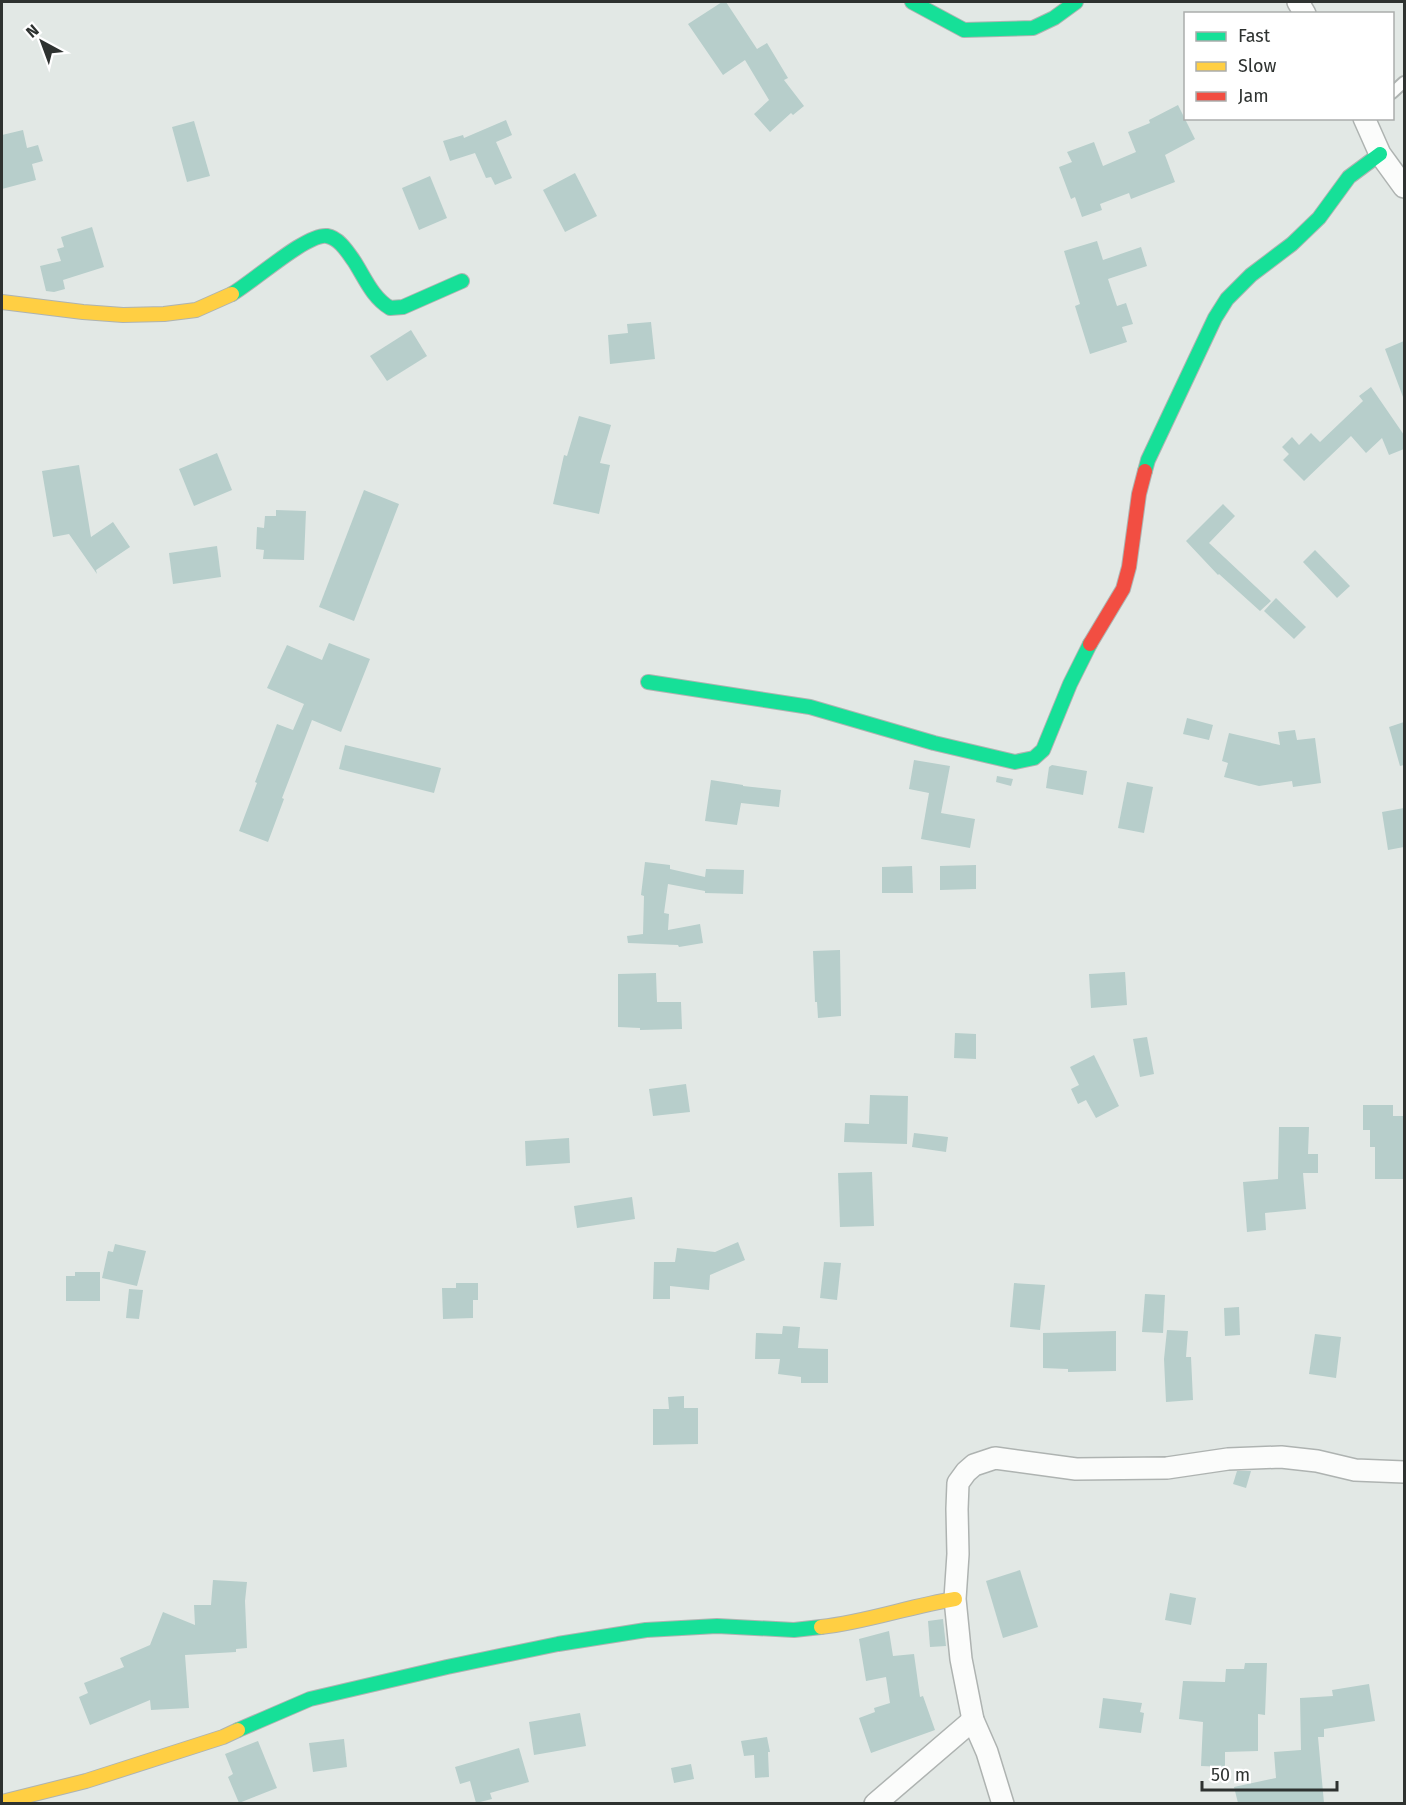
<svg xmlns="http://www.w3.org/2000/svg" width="1406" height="1805" viewBox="0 0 1406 1805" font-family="'Fira Sans',sans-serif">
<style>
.building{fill:#b7cecb}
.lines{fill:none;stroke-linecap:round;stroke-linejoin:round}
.lane-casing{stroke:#aeb3b1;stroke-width:14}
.street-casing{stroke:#aeb3b1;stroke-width:24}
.fast-casing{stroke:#aeb3b1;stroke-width:16}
.slow-casing{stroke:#aeb3b1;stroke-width:16}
.jam-casing{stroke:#aeb3b1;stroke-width:16}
.lane{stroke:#fbfcfb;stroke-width:10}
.street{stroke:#fbfcfb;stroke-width:21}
.fast{stroke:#16e098;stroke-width:14}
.slow{stroke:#ffcf43;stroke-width:14}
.jam{stroke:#f24e42;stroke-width:14}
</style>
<rect width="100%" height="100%" fill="#e2e8e5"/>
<!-- building -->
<g class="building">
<path d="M722 2H726L757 49 767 43 788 78 784 80 804 106 793 115 791 113 770 132 754 114 769 100 745 60 723 75 688 24Z"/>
<path d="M1178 105 1195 139 1165 155 1175 182 1131 199 1129 193 1100 204 1102 210 1082 217 1075 197 1071 199 1059 167 1072 162 1067 152 1094 142 1103 166 1136 152 1128 132 1150 123 1149 120Z"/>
<path d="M506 120 512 135 496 142 512 178 495 185 491 177 486 178 475 153 450 161 443 141 463 135 464 138Z"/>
<path d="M194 121 210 176 187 182 172 127Z"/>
<path d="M23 130 27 148 38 145 43 161 32 164 36 180 2 189V135Z"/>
<path d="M575 173 597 216 565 232 543 190Z"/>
<path d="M430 176 447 218 419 230 402 188Z"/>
<path d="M92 227 104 267 63 280 65 289 54 292 46 291 40 266 61 261 57 249 64 247 61 237Z"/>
<path d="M1097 241 1103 260 1141 247 1147 266 1108 279 1117 306 1126 303 1133 324 1122 327 1127 342 1090 354 1075 306 1080 304 1064 251Z"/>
<path d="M651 322 655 359 610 364 608 335 628 333 627 324Z"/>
<path d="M411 330 427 356 387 381 370 356Z"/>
<path d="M1404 341V397H1403L1385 349Z"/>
<path d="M1371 387 1404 435V449L1389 455 1382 438 1366 453 1351 436 1304 481 1283 460 1289 454 1282 447 1292 437 1299 445 1311 433 1320 442 1363 401 1359 396Z"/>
<path d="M579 416 611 425 600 463 610 465 599 514 553 504 564 455 567 456Z"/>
<path d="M217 453 232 490 194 506 179 469Z"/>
<path d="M79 465 91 537 113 522 130 547 96 570 97 574 69 534 53 537 42 471Z"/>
<path d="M364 490 399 504 354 621 319 607Z"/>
<path d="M1223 504 1235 516 1209 543 1271 601 1260 611 1219 574 1218 575 1186 541Z"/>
<path d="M276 510 306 511 304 560 263 559 264 550 256 549 257 527 264 528 265 516H276Z"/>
<path d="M217 546 221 577 173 584 169 553Z"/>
<path d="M1315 550 1350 586 1337 598 1303 562Z"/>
<path d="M1276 598 1306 627 1294 639 1264 611Z"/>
<path d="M329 643 370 659 341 732 312 720 282 798 284 799 268 842 239 831 257 783 255 782 277 724 293 730 304 704 267 688 287 645 322 660Z"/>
<path d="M1187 718 1213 725 1209 740 1183 734Z"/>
<path d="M1404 722V765L1400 766 1389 727Z"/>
<path d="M1295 730 1297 740 1315 738 1321 783 1293 787 1292 781 1259 786 1224 777 1228 763 1222 761 1229 733 1280 745 1278 732Z"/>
<path d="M345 745 441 768 434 793 339 769Z"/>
<path d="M914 760 950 766 941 813 975 819 970 848 921 839 929 793 909 789Z"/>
<path d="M1052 765 1087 771 1083 795 1046 788 1049 767Z"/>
<path d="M997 776 1013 779 1011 786 996 782Z"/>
<path d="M711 780 743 785V786L781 790 779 807 741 803 737 825 705 821Z"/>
<path d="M1127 782 1153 787 1144 833 1118 828Z"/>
<path d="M1404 808V847L1388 850 1382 812Z"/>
<path d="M645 862 670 865V869L705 877 706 869 744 870 743 894 705 893V891L668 884 664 913 669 914 668 930 700 924 703 943 679 947 678 945 628 943 627 936 643 934 644 896 641 895Z"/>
<path d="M976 865V889L940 890V866Z"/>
<path d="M912 866 913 893H882V867Z"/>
<path d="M840 950 841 1016 818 1018 817 1002H815L813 951Z"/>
<path d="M1125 972 1127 1005 1091 1008 1089 974Z"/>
<path d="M656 973 657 1002H681L682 1029 640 1030V1028L618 1027V974Z"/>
<path d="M955 1033 976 1034V1059L954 1058Z"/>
<path d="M1147 1037 1154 1074 1140 1077 1133 1039Z"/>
<path d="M1094 1055 1119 1106 1096 1118 1086 1100 1078 1104 1071 1089 1079 1085 1070 1067Z"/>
<path d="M686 1084 690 1112 653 1116 649 1089Z"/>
<path d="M870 1095 908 1096 907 1144 844 1142 845 1123 869 1124Z"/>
<path d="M1363 1105H1393V1116H1404V1179H1375V1147H1370V1130H1363Z"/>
<path d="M1279 1127H1309L1308 1154H1318V1173H1303L1306 1209 1265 1213 1266 1230 1247 1232 1243 1182 1278 1179Z"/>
<path d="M914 1133 948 1137 946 1152 912 1147Z"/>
<path d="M569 1138 570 1163 526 1166 525 1141Z"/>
<path d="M872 1172 874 1226 840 1227 838 1173Z"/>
<path d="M632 1197 635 1219 577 1228 574 1206Z"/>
<path d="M738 1242 745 1260 710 1275 709 1290 670 1286V1299H653L654 1262H675L677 1248 715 1252Z"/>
<path d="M115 1244 146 1251 137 1286 102 1278 108 1251 113 1252Z"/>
<path d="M824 1262 841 1263 837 1300 820 1298Z"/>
<path d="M75 1272H100V1301H66V1276H75Z"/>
<path d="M456 1283H478V1300H473V1318L443 1319 442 1288H456Z"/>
<path d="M1014 1283 1045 1285 1040 1330 1010 1327Z"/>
<path d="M129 1289 143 1290 139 1319 126 1318Z"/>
<path d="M1145 1294 1165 1295 1163 1333 1142 1332Z"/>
<path d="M1239 1307 1240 1335 1225 1336 1224 1308Z"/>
<path d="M783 1326 800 1327 798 1348 828 1349V1383H801V1377L778 1374 780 1359H755L756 1333 782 1334Z"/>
<path d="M1167 1330 1188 1331 1186 1357H1191L1193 1400 1166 1402 1164 1359Z"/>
<path d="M1116 1331V1371L1068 1372V1369L1043 1368V1333Z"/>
<path d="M1315 1334 1341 1337 1336 1378 1309 1374Z"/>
<path d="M684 1396V1408H698V1444L653 1445V1409H669L668 1397Z"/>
<path d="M1237 1471H1251L1246 1488 1233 1484Z"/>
<path d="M1020 1570 1038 1627 1003 1638 986 1581Z"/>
<path d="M213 1580 247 1582 245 1601 247 1648 236 1649V1652L185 1655 189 1708 151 1710 150 1700 90 1725 79 1697 88 1693 84 1683 124 1667 120 1658 150 1645 163 1612 195 1625 194 1605H211Z"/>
<path d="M1170 1593 1196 1598 1191 1625 1165 1620Z"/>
<path d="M943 1619 946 1646 930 1647 928 1621Z"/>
<path d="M889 1631 893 1656 914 1654 920 1697 923 1696 935 1730 871 1753 859 1718 875 1712 874 1708 890 1703 886 1677 866 1681 859 1639Z"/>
<path d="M1245 1663H1267L1265 1715 1258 1714V1751L1225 1752V1767L1201 1766 1203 1722 1179 1719 1183 1681 1225 1682 1226 1669H1244Z"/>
<path d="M1369 1684 1375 1721 1324 1729V1737H1318L1324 1803H1238L1234 1787 1276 1778 1274 1752 1301 1750 1300 1698 1333 1696 1332 1690Z"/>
<path d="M1103 1698 1142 1703 1140 1712 1144 1713 1141 1733 1099 1728Z"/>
<path d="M580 1713 586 1746 534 1755 529 1722Z"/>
<path d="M767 1737 770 1752H768L769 1777 755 1778 754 1755 744 1756 741 1741Z"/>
<path d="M344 1739 347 1767 313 1772 309 1743Z"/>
<path d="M258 1741 277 1788 239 1803 228 1777 233 1774 225 1754Z"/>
<path d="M519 1748 529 1782 490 1793 492 1799 476 1803 470 1781 460 1784 455 1767Z"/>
<path d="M691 1764 694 1779 674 1783 671 1768Z"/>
</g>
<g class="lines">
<defs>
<path id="lane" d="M1392 93 1404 82"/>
<g id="street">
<path d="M1298 2 1305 14"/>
<path d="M1364 118 1380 154 1404 187"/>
<path d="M875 1804 973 1720"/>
<path d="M1003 1804 987 1752 973 1720 961 1659 955 1599 958 1554 957 1509 958 1483 966 1472 974 1465 995 1458 1076 1469 1167 1468 1228 1459 1281 1457 1317 1461 1355 1470 1404 1472"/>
</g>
<g id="fast">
<path d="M912 2 964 30 1033 28 1054 18 1076 2"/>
<path d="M232 294C253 282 307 233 327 236 339 238 347 251 354 261 365 278 372 297 390 308L403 307 462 281"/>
<path d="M1145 471 1148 460 1215 318 1227 299 1251 275 1292 244 1319 218 1349 177 1380 154"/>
<path d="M648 682 810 707 934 743 1015 762 1034 758 1043 750 1070 684 1090 644"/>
<path d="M238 1730 310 1699 447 1667 558 1644 646 1630 717 1626 794 1630 821 1627"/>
</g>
<g id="slow">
<path d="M2 302 83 312 123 315 164 314 196 310 232 294"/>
<path d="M821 1627C867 1622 910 1606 955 1599"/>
<path d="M2 1802 86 1781 223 1737 238 1730"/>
</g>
<path id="jam" d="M1090 644 1123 589 1129 567 1139 494 1145 471"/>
</defs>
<!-- lane casing -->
<use href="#lane" class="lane-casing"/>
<!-- street casing -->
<use href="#street" class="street-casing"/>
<!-- fast casing -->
<use href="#fast" class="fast-casing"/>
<!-- slow casing -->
<use href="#slow" class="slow-casing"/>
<!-- jam casing -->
<use href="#jam" class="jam-casing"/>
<!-- lane -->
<use href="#lane" class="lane"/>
<!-- street -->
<use href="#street" class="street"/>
<!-- fast -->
<use href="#fast" class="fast"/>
<!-- slow -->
<use href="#slow" class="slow"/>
<!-- jam -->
<use href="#jam" class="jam"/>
</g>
<!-- border -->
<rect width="1406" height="1805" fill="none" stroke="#2e3230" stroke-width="6"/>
<!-- legend -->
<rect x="1184" y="12" width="210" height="108" fill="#ffffff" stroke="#abadac" stroke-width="1.5"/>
<rect x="1196" y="32" width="30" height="9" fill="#16e098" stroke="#abadac" stroke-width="1.5"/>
<text x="1238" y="42" font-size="18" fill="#2e3230">Fast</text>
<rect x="1196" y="62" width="30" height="9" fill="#ffcf43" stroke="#abadac" stroke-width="1.5"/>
<text x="1238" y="72" font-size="18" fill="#2e3230">Slow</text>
<rect x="1196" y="92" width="30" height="9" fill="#f24e42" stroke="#abadac" stroke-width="1.5"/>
<text x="1238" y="102" font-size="18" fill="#2e3230">Jam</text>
<!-- north arrow -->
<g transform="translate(42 42) rotate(319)" stroke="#ffffff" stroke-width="4.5" paint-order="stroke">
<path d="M0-4.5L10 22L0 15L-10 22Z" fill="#2e3230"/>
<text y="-9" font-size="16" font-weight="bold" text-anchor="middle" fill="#2e3230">N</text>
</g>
<!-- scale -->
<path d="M1202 1781v9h135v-9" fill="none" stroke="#2e3230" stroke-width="3"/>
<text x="1211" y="1781" font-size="18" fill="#2e3230" stroke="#ffffff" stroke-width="4.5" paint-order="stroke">50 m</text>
</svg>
